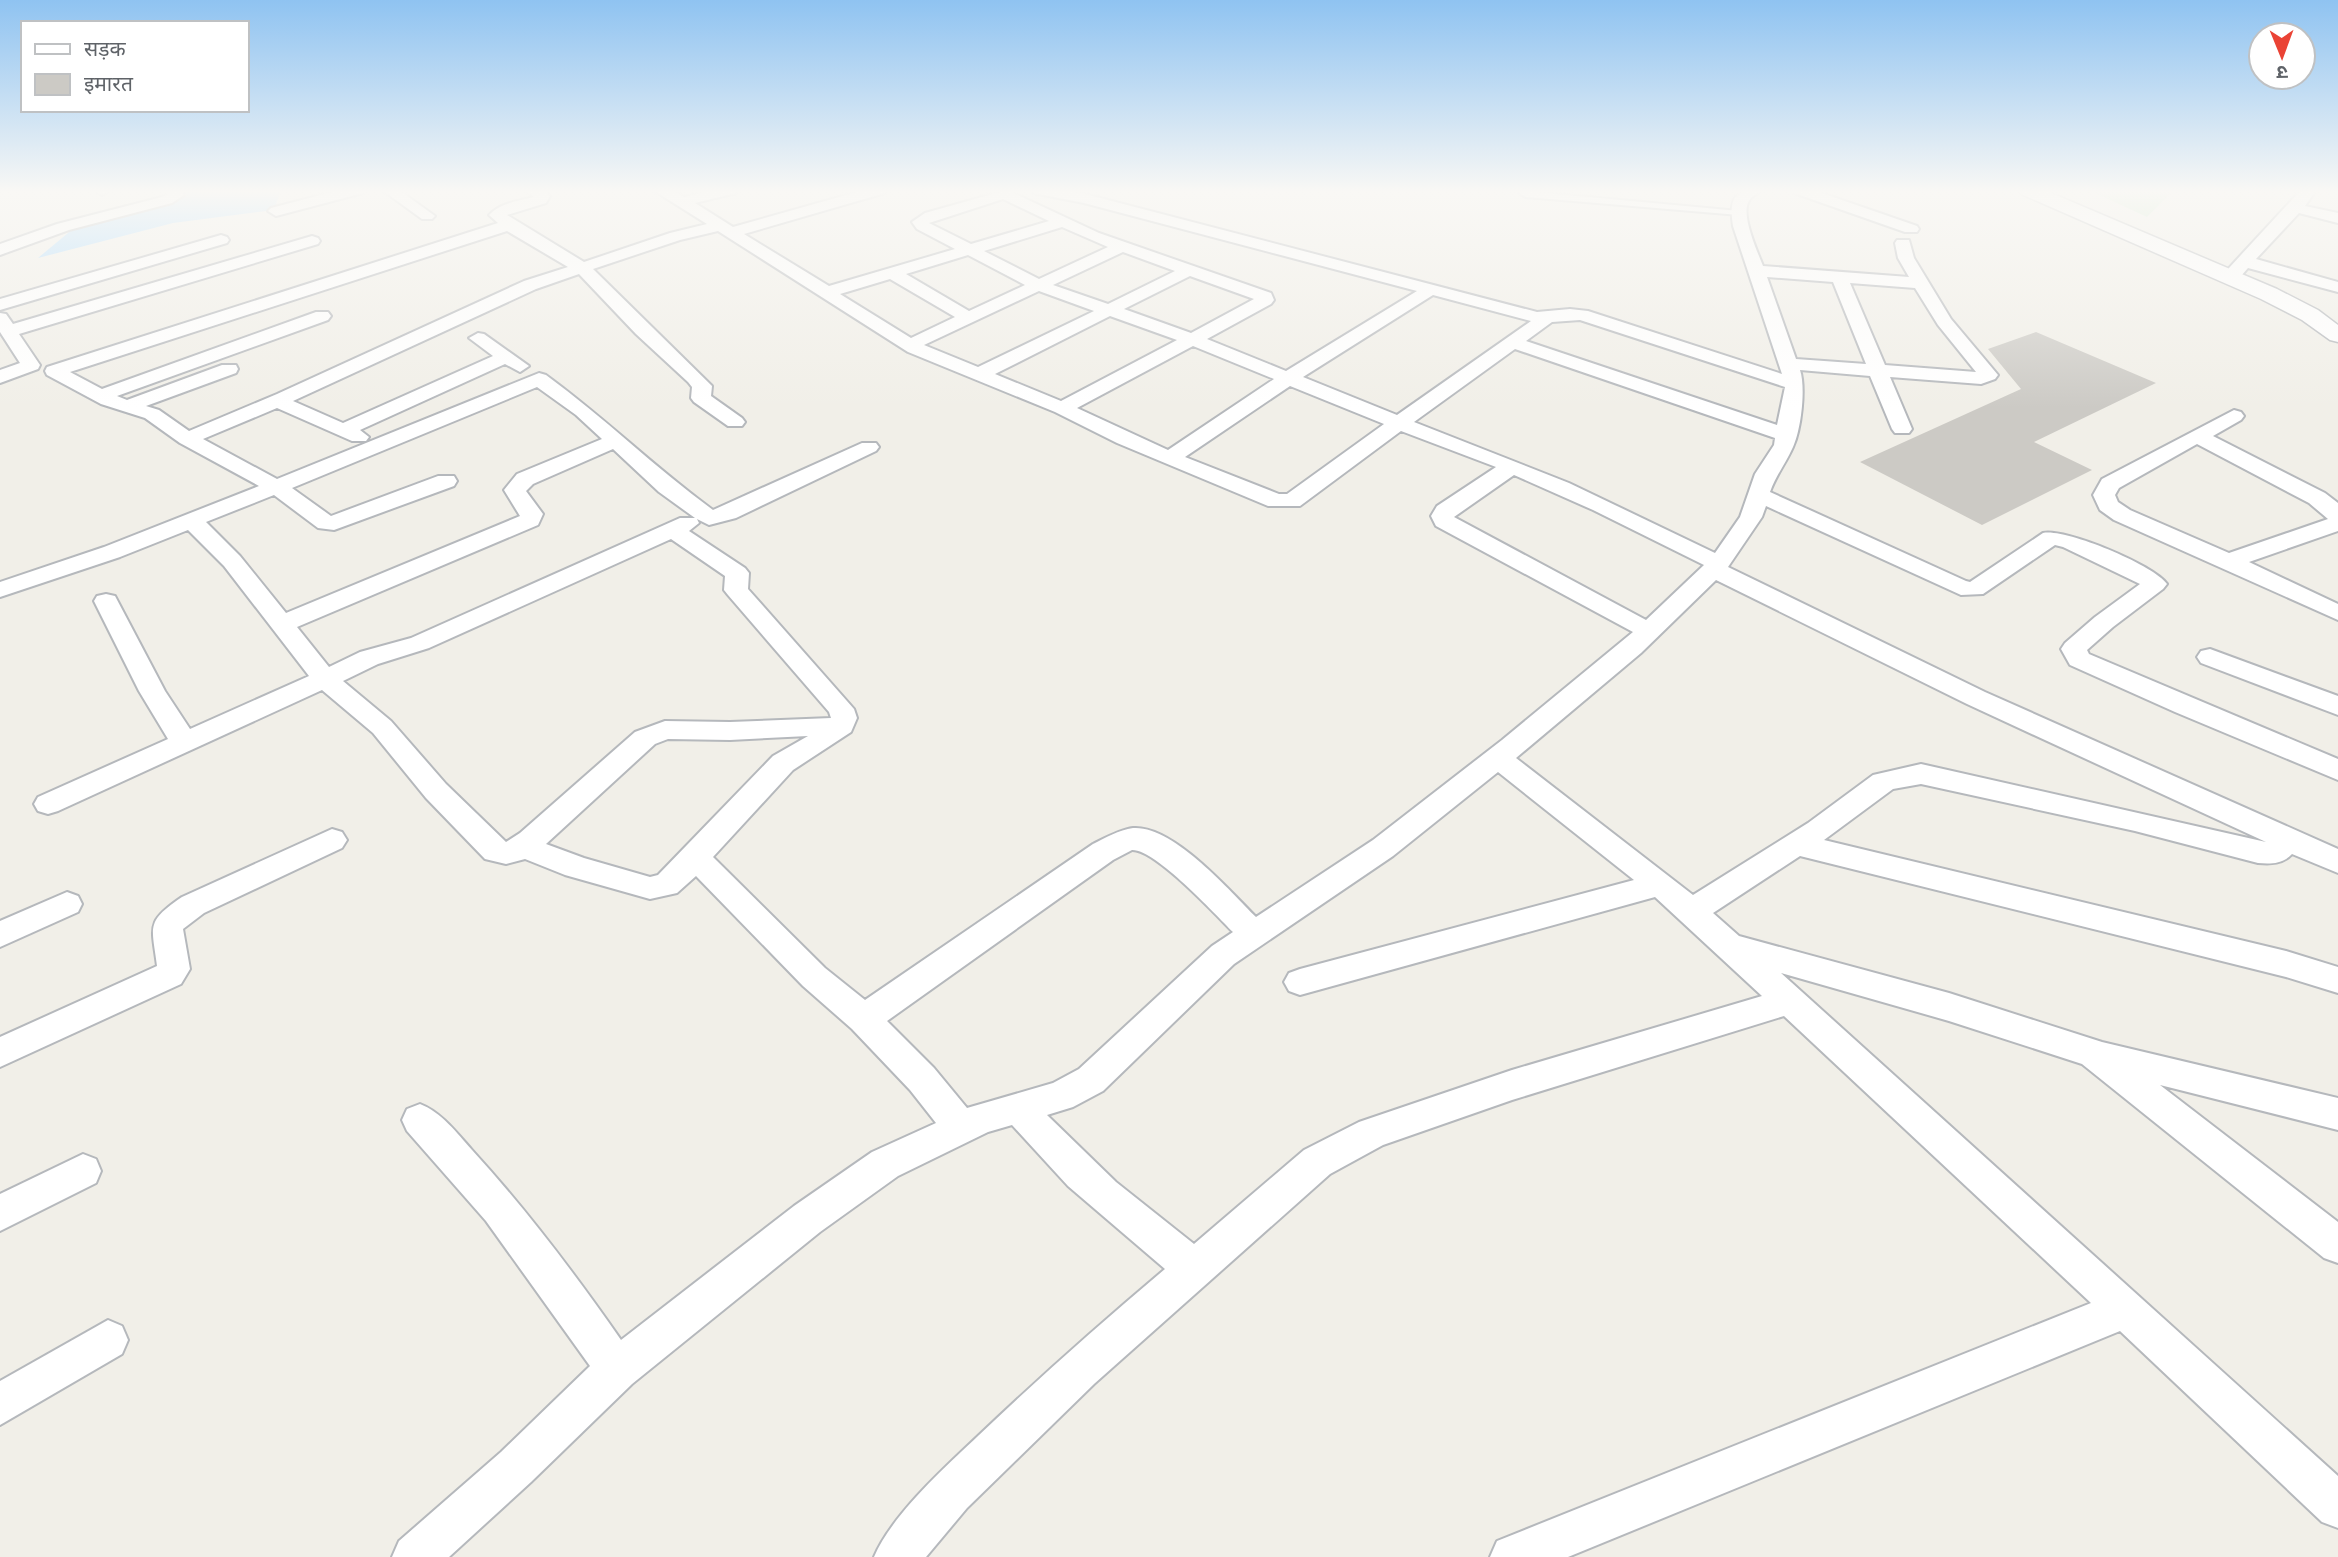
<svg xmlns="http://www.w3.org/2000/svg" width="2338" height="1557" viewBox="0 0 2338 1557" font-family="'Archivo Narrow','Noto Sans Devanagari',sans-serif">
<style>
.green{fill:#c5e8c5}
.water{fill:#aadaff}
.building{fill:#cccac5}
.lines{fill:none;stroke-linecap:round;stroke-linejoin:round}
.service-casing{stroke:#b5b8bc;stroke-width:4}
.minor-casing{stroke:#b5b8bc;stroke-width:4}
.tertiary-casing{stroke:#b5b8bc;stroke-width:3}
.service{fill:#fff;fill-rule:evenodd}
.minor{fill:#fff;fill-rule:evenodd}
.tertiary{fill:#fff;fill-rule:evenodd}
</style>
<rect width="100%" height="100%" fill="#f1efe8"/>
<!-- green -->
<path class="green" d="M2089 190H2174L2147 217Z"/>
<!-- water -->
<path class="water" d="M179 190H281L274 210 173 223 38 258 80 223Z"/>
<!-- building -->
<path class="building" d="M2036 332 2156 383 2034 442 2092 470 1982 525 1860 462 2021 389 1988 349Z"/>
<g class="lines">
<defs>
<path id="service" d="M1514 190 1739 211 1743 213 1739 215 1526 197Z"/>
<g id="minor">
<path d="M110 190 102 195 95 191V190Z"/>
<path d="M166 190H180L184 195 172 203 69 230 0 255V244L57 224 162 197 168 194Z"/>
<path d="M340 190H365L363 193 276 216 268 211 271 208Z"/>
<path d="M382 190H399L435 216 432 219H422Z"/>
<path d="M525 190H543L550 196 546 203 507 215 584 262 670 233 707 224 653 190H671L684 197 713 190H738L736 193 695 203 733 227 864 190H887L885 193 744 234 829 286 955 249 917 229 912 222 925 213 1007 190 1099 233 1271 293 1274 300 1271 304 1207 339 1286 371 1417 291 1084 203 1033 193 1031 190H1061L1085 194 1537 312 1570 309 1588 311 1782 374 1733 226C1729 199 1733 190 1761 190 1758 194 1751 196 1749 201 1740 214 1758 253 1763 266L1909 277 1898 258 1895 243 1897 240H1909L1914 258 1951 319 1998 375 1995 379 1981 384 1890 377 1912 429 1909 433H1895L1892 429 1870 376 1800 370C1806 388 1801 430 1793 447 1786 463 1776 475 1770 492L1966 581 1970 582 2043 533C2065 528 2154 565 2167 584L2163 589 2113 627 2087 650 2089 654 2338 759V780L2175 712 2070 665 2061 649 2065 643 2095 617 2140 584 2063 547 2055 545 1983 594 1961 595 1766 506 1762 517 1728 567 1985 692 2338 849V873L2292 854C2283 864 2271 864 2258 863L2135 831 1921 784 1893 789 1824 840 2286 951 2338 967V993L2286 977 1800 856 1713 913 1739 936 1949 993 2102 1042 2338 1098V1130L2160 1085 2338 1222V1263L2324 1258 2082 1064 1949 1021 1781 973 2338 1476V1528L2322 1522 2120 1331 1568 1557H1490L1497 1541 2091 1303 1784 1016 1512 1100 1383 1145 1330 1174 1094 1384 967 1508 926 1557H874C892 1515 944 1468 978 1436 1039 1378 1101 1323 1165 1269L1068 1186 1012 1125 988 1132 898 1176 820 1232 632 1384 531 1482 449 1557H392L399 1541 501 1452 590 1366 486 1221 407 1131 402 1120 407 1109 420 1104C441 1112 457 1133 472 1150 526 1209 575 1274 621 1340L794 1206 872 1152 936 1123 910 1090 852 1029 803 986 696 876 677 893 650 899 565 875 525 859 506 864 485 859 426 798 373 733 322 690 58 811 48 814 38 811 34 804 38 797 168 739 139 691 94 601 97 596 106 594 115 596 165 691 190 729 309 676 224 566 188 530 120 557 0 597V582L104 547 259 486 180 443 145 418 101 404 47 375 45 371 47 367 498 223 489 215C500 203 518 201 534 197ZM1003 199 1049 221 971 244 929 223ZM1062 227 1108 247 1039 279 984 251ZM507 231 568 267 524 281 277 394 189 431 159 410 146 406 236 373 238 369 236 365H222L127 400 117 396 328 320 331 316 328 312H316L102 389 70 372ZM718 231 908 352 1055 412 1117 443 1268 506H1300L1401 431 1496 467 1437 506 1431 516 1436 526 1633 632 1502 740 1373 840 1256 917C1230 891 1173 825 1133 828 1119 830 1105 838 1093 844L865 1000 825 968 713 857 793 770 851 732 857 718 854 709 748 589 749 573 745 568 689 531 699 523 697 519 709 525 736 518 876 451 879 447 876 443H862L713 510C655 468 604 417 546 375L539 373 277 479 203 439 277 408 352 441H366L369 437 360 430 505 364 520 372 529 366 484 334 478 333 469 338 493 356 343 423 293 401 536 289 579 274 636 334 688 382 692 387 691 398 694 402 728 426H742L745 422 742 418 711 396 712 386 593 269 680 240ZM1123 252 1175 271 1108 304 1053 285ZM968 255 1025 285 969 311 906 274ZM1190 276 1254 299 1191 333 1124 309ZM1767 277 1833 282 1866 364 1796 359ZM890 279 955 317 911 338 840 294ZM1850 283 1915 288 1938 325 1976 372 1885 365ZM1039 291 1094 311 978 367 924 345ZM1433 295 1531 321 1397 415 1303 377ZM1110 316 1177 340 1061 401 995 374ZM1580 320 1785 387 1777 425 1526 341 1552 322ZM1193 346 1274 379 1168 450 1077 408ZM1515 349 1775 438 1774 445 1755 474 1740 517 1715 553 1569 483 1414 422ZM1290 386 1384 424 1287 494H1279L1185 457ZM537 387 576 415 602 439 517 474 504 490 520 516 286 613 240 556 206 522 274 495 318 528 334 530 454 486 457 481 454 476H438L331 516 292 488ZM613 449 659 492 695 518H680L411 638 360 652 329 667 297 627 538 525 543 514 526 491 533 484ZM1514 475 1593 510 1704 565 1646 620 1454 517ZM671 539 725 576 724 590 728 595 829 712 831 718 730 722 665 721 635 732 520 833 506 842 446 784 391 721 343 681 378 664 429 648ZM1716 580 1967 704 2266 842 1921 764 1873 775 1808 823 1693 895 1516 758 1641 653ZM808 736 773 756 658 875 650 877 584 858 546 844 655 744 668 739 730 740ZM1498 772 1634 880 1300 969 1289 973 1284 982 1289 991 1300 995 1655 897 1762 996 1512 1070 1359 1122 1304 1150 1194 1244 1116 1182 1047 1115 1073 1107 1103 1091 1234 964 1393 856ZM1132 850C1155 849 1215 914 1233 932L1212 946 1079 1069 1053 1083 967 1108 934 1068 887 1021 1113 860Z"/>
<path d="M1792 190H1813L1917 226 1919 229 1917 232H1905L1794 193Z"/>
<path d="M2301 190H2316L2305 206 2338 213V223L2299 213 2256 259 2338 282V292L2248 268 2241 276H2229L2227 272 2229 268Z"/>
<path d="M221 235 227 237 229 240 227 243 0 310V299Z"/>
<path d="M312 236 318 238 320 241 318 244 19 334 40 365 38 369 0 383V370L20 363 0 332V313L6 314 13 324Z"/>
<path d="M2234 410 2241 412 2244 416 2241 420 2213 436 2325 493 2338 503V531L2249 562 2338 604V620L2114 520 2100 510 2093 495 2102 479ZM2197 444 2309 503 2328 519 2229 553 2130 510 2118 502 2115 495 2119 488Z"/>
<path d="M2210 649 2338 696V715L2201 663 2197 657 2201 651Z"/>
<path d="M332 829 342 832 347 840 342 848 204 913 183 929 190 969 181 984 0 1067V1037L157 966C152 926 145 922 182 897Z"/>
<path d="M67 892 78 896 82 904 78 912 0 947V921Z"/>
<path d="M83 1154 96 1159 101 1171 96 1183 0 1231V1194Z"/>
<path d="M108 1320 122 1326 128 1340 122 1354 0 1425V1381Z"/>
</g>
<path id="tertiary" d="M2019 190H2044L2277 289 2318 310 2338 325V342L2330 340 2302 320 2261 299 2021 194Z"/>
</defs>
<!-- service casing -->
<use href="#service" class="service-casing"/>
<!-- minor casing -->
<use href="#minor" class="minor-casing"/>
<!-- tertiary casing -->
<use href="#tertiary" class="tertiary-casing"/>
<!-- service -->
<use href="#service" class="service"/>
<!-- minor -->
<use href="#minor" class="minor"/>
<!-- tertiary -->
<use href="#tertiary" class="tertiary"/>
</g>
<!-- sky -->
<linearGradient id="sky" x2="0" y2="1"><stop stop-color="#8fc3f1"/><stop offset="0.47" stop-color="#f9f8f5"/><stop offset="1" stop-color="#f9f8f5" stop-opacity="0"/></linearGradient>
<rect width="2338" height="408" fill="url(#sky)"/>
<!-- legend -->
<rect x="21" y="21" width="228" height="91" fill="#ffffff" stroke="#bfc1c3" stroke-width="2"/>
<rect x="35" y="44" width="35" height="10" fill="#ffffff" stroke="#bfc1c3" stroke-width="2"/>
<text x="84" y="56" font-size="21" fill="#5f6368">सड़क</text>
<rect x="35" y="74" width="35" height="21" fill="#cccac5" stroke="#bfc1c3" stroke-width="2"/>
<text x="84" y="91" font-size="21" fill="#5f6368">इमारत</text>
<!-- north arrow -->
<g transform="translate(2282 56) rotate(179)"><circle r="33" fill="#ffffff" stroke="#bfc1c3" stroke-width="2"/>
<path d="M0-5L12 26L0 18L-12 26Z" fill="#ea4335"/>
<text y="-10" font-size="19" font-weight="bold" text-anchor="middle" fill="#5f6368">उ</text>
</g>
</svg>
